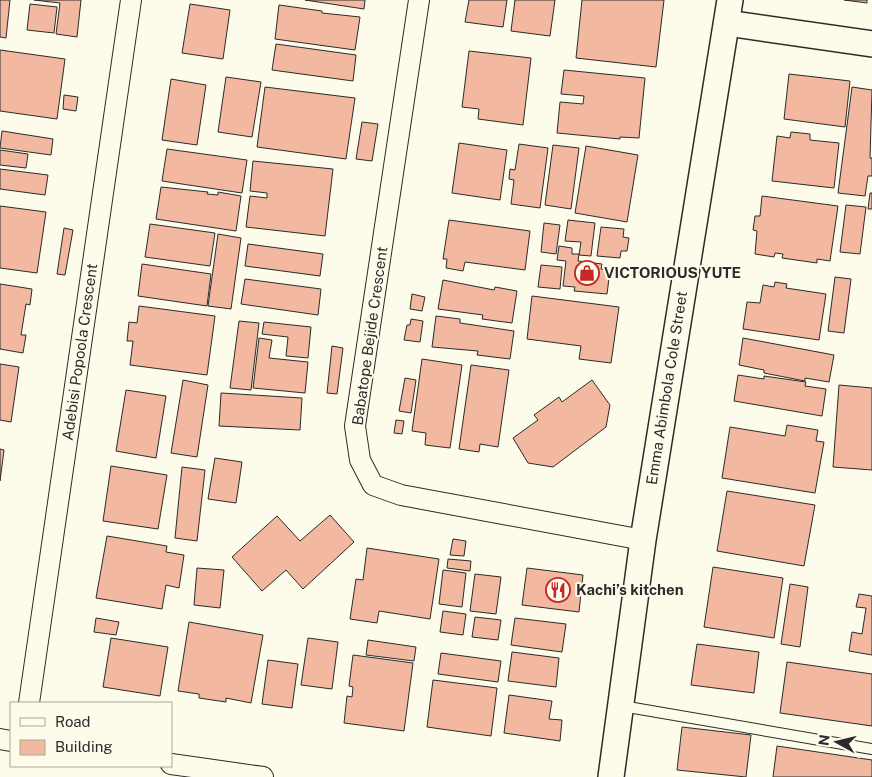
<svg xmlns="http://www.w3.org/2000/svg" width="872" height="777" viewBox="0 0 872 777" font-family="'Public Sans',sans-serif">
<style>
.building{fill:#f2b8a0;stroke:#2b2b2b}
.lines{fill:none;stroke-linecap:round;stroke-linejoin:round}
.service-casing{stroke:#2b2b2b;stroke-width:12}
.minor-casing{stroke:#2b2b2b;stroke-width:22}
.tertiary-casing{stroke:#2b2b2b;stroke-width:28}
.service{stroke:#fdfbea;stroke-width:10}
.minor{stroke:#fdfbea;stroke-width:20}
.tertiary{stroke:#fdfbea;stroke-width:25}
.labels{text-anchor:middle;stroke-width:4;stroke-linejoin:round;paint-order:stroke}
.poi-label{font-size:15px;font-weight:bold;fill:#2b2b2b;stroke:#fdfbea;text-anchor:start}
.street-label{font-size:15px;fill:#2b2b2b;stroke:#fdfbea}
</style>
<rect width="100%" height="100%" fill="#fdfbea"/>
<!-- building -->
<g class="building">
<path d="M0 0H10L6 38 0 37Z"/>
<path d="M34 0H81L77 37 56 34 60 3Z"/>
<path d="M305 0H365L364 9Z"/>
<path d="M469 0H507L503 27 465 22Z"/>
<path d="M515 0H555L550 36 511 31Z"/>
<path d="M582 0H664L656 67 576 58Z"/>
<path d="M844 0H867V3Z"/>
<path d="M30 4 57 7 54 33 27 30Z"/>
<path d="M190 4 230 10 223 59 182 53Z"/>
<path d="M279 5 322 11V13L360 17 355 50 275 39Z"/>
<path d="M276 44 356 55 353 81 272 70Z"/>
<path d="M0 50 65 59 57 119 0 111Z"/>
<path d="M469 51 531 58 523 125 478 119 479 109 462 107Z"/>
<path d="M564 70 645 78 639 138 620 137V139L557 133 560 102 583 104 584 96 561 94Z"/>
<path d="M789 74 850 81 845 127 784 119Z"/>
<path d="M226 77 261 82 252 137 218 132Z"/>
<path d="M171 79 206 85 197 145 162 140Z"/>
<path d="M265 87 355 98 346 159 257 147Z"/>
<path d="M852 87 872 90 870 158H872V176H868L865 196 838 193Z"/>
<path d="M64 95 78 97 76 111 63 109Z"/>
<path d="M362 122 378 124 372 161 356 159Z"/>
<path d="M2 131 53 139 51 155 0 148Z"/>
<path d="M791 132 810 134V140L839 143 834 188 772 181 777 136 790 138Z"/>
<path d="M459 143 507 150 500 200 452 193Z"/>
<path d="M519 144 548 148 540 208 511 204 514 180 509 179 510 169 515 170Z"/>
<path d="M553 145 579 148 571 209 545 205Z"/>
<path d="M586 146 638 155 627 222 575 213Z"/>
<path d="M167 149 247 160 242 193 162 181Z"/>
<path d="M0 150 28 154 26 168 0 165Z"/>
<path d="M253 161 333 169 325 236 246 227 250 196 267 198V193L250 191Z"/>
<path d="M0 169 48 175 45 195 0 189Z"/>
<path d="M161 187 208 192 207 194 218 195V192L241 196 236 231 156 219Z"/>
<path d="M870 193H872V209H868Z"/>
<path d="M762 196 838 206 830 261 817 259V263L782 258 783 254 775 253 774 257 755 254 757 231 753 230 755 216H760Z"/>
<path d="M846 205 866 207 860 254 840 252Z"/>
<path d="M0 206 46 212 37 273 0 268Z"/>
<path d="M449 220 530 231 525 270 465 262 463 271 446 268 447 259H443Z"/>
<path d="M568 220 595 223 591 256 579 255 581 242 565 241Z"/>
<path d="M544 223 560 225 556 254 541 252Z"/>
<path d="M150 224 215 233 210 266 145 257Z"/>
<path d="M601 227 624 229 623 237 629 238 627 251H621L620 258 597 256Z"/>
<path d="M64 228 73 230 65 275 57 274Z"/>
<path d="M218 234 241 238 231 309 208 306Z"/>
<path d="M248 244 323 254 320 276 245 266Z"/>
<path d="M559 246 572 248V254H579L578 261 602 264 601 269 610 270 607 294 574 291 575 287 563 286 566 261 557 260Z"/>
<path d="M142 264 211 274 207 306 138 296Z"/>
<path d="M541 265 562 267 560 289 538 287Z"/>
<path d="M835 277 851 279 844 333 828 331Z"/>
<path d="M245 279 321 289 318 315 241 304Z"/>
<path d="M443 280 494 290 495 287 517 291 512 323 482 319 483 315 438 309Z"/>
<path d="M775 282 787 284 786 288 826 294 819 340 743 329 747 302 760 303 763 285 774 287Z"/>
<path d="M0 284 32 289 30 305 26 304 21 335H26L23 353 0 349Z"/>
<path d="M412 294 425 297 422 311 410 309Z"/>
<path d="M532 296 619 307 611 363 579 359 581 346 527 339Z"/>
<path d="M139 306 215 316 207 375 130 365 133 341H127L129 322 137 323Z"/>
<path d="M436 316 460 319V323L514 331 510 359 477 355 478 351 432 347Z"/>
<path d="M411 319 423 321 420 342 404 340 407 325H410Z"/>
<path d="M239 321 259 323 251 390 230 388Z"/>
<path d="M264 322 311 327 308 358 286 356 288 337 262 334Z"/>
<path d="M259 338 272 340 269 358 308 362 305 393 253 388Z"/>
<path d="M743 338 834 355 829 382 805 378V381L764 373V370L739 365Z"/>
<path d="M332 346 343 348 337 394 327 393Z"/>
<path d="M422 359 462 365 450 448 425 445 426 433 412 431Z"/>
<path d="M0 364 19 367 11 422 0 420Z"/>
<path d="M471 365 509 370 498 447 480 444 479 452 459 449Z"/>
<path d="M738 375 764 379V376L806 382 805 386 826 389 822 416 734 401Z"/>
<path d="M405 378 416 380 411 413 399 411Z"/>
<path d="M183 380 208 385 197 457 171 453Z"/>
<path d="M592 380 610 405 606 427 553 467 528 463 513 438 538 420 534 415 559 397 562 402Z"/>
<path d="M839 385 872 388V470L833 467Z"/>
<path d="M126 390 166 396 156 458 116 451Z"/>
<path d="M221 393 302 398 300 430 219 426Z"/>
<path d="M396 420 404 421 402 434 394 433Z"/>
<path d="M787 425 818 430 816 441 824 442 815 493 722 478 730 427 785 436Z"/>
<path d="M0 449 4 450 0 481Z"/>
<path d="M215 458 242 462 236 503 208 499Z"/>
<path d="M111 466 167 475 158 529 103 521Z"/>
<path d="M182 467 205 470 197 541 175 538Z"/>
<path d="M727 491 815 505 804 566 717 551Z"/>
<path d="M330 515 354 542 303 589 286 570 262 591 232 557 277 516 300 541Z"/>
<path d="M107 536 167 546 166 552 184 555 179 588 166 585 162 609 96 598Z"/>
<path d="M453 539 466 541 464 556 450 555Z"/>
<path d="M367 548 439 559 430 619 379 611 377 623 350 619 356 579 363 580Z"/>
<path d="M448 559 471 561 470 571 447 568Z"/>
<path d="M713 567 783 578 774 638 704 627Z"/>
<path d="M197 568 224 570 220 608 194 605Z"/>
<path d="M527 568 583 575 579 612 522 605Z"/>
<path d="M443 570 466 573 462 607 439 604Z"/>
<path d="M475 574 501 577 496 614 470 611Z"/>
<path d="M790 584 808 587 800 647 781 644Z"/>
<path d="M859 594 872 596V655L849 651 852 632 862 634 866 608 856 607Z"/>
<path d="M443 611 466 614 463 635 440 632Z"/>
<path d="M475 617 501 620 498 640 472 637Z"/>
<path d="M96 618 119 622 116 635 94 632Z"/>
<path d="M515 618 566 624 562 652 511 645Z"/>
<path d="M189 622 263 635 251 703 226 698V702L199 698V694L178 691Z"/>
<path d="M111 638 168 647 160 696 103 687Z"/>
<path d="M308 638 338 642 332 689 301 685Z"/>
<path d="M368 640 416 647 414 661 366 655Z"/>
<path d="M697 644 759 652 754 693 691 685Z"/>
<path d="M512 652 559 658 556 687 508 681Z"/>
<path d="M441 653 501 661 498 682 438 674Z"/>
<path d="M353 655 413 663 404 731 344 723 347 696 352 697 353 687 349 686Z"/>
<path d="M268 660 298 664 292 708 262 704Z"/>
<path d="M787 662 872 674V726L780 713Z"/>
<path d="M433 680 497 688 491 736 427 727Z"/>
<path d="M509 695 552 701 549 719 562 720 560 741 504 733Z"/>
<path d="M682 727 751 735 746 777 677 770Z"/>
<path d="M777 746 872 760V777H773Z"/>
</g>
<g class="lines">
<defs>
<path id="service" d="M622 706 872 749"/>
<g id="minor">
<path d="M419 0 355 426 360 460 373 485 401 495 643 540"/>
<path d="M29 703 131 0"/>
<path d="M0 739 11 741"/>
<path d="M171 764 263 777"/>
</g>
<g id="tertiary">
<path d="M727 23 872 44"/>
<path d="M611 777 643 540 730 0"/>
</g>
</defs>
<!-- service casing -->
<use href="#service" class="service-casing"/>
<!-- minor casing -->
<use href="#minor" class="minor-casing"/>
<!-- tertiary casing -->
<use href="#tertiary" class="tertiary-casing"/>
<!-- service -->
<use href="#service" class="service"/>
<!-- minor -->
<use href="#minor" class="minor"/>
<!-- tertiary -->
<use href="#tertiary" class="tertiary"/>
</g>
<!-- icons -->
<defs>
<symbol id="shop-ring" viewBox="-11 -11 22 22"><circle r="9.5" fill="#fdfbea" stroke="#c62828" stroke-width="1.5"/><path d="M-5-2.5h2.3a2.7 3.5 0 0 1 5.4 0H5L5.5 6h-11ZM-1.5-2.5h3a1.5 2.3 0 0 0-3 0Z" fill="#c62828"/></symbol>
<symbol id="restaurant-ring" viewBox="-11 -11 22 22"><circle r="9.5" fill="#fdfbea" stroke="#c62828" stroke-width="1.5"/><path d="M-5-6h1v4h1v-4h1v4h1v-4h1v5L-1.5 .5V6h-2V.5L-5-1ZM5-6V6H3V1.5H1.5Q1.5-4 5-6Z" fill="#c62828"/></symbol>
</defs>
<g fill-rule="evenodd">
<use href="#shop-ring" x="573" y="259" width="28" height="28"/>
<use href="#restaurant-ring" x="544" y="576" width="28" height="28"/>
</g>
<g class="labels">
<!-- poi labels -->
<g class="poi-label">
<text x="604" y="278">VICTORIOUS YUTE</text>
<text x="576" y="595">Kachi’s kitchen</text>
</g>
<!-- street labels -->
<g class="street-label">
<text transform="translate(370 336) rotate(-82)" y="5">Babatope Bejide Crescent</text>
<text transform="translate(80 352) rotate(-82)" y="5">Adebisi Popoola Crescent</text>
<text transform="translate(667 388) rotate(-81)" y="5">Emma Abimbola Cole Street</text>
</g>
</g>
<!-- legend -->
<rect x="10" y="702" width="162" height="65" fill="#fdfbea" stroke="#a9a89e"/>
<rect x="20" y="718" width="25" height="8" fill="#fdfbea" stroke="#a9a89e"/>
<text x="55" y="727" font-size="15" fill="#2b2b2b">Road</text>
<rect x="20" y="740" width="25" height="15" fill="#f2b8a0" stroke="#a9a89e"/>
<text x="55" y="752" font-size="15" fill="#2b2b2b">Building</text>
<!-- north arrow -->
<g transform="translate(837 742) rotate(278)" stroke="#fdfbea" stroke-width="4" paint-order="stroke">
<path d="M0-4L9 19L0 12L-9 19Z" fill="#2b2b2b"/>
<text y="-8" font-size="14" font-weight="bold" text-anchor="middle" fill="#2b2b2b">N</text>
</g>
</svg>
